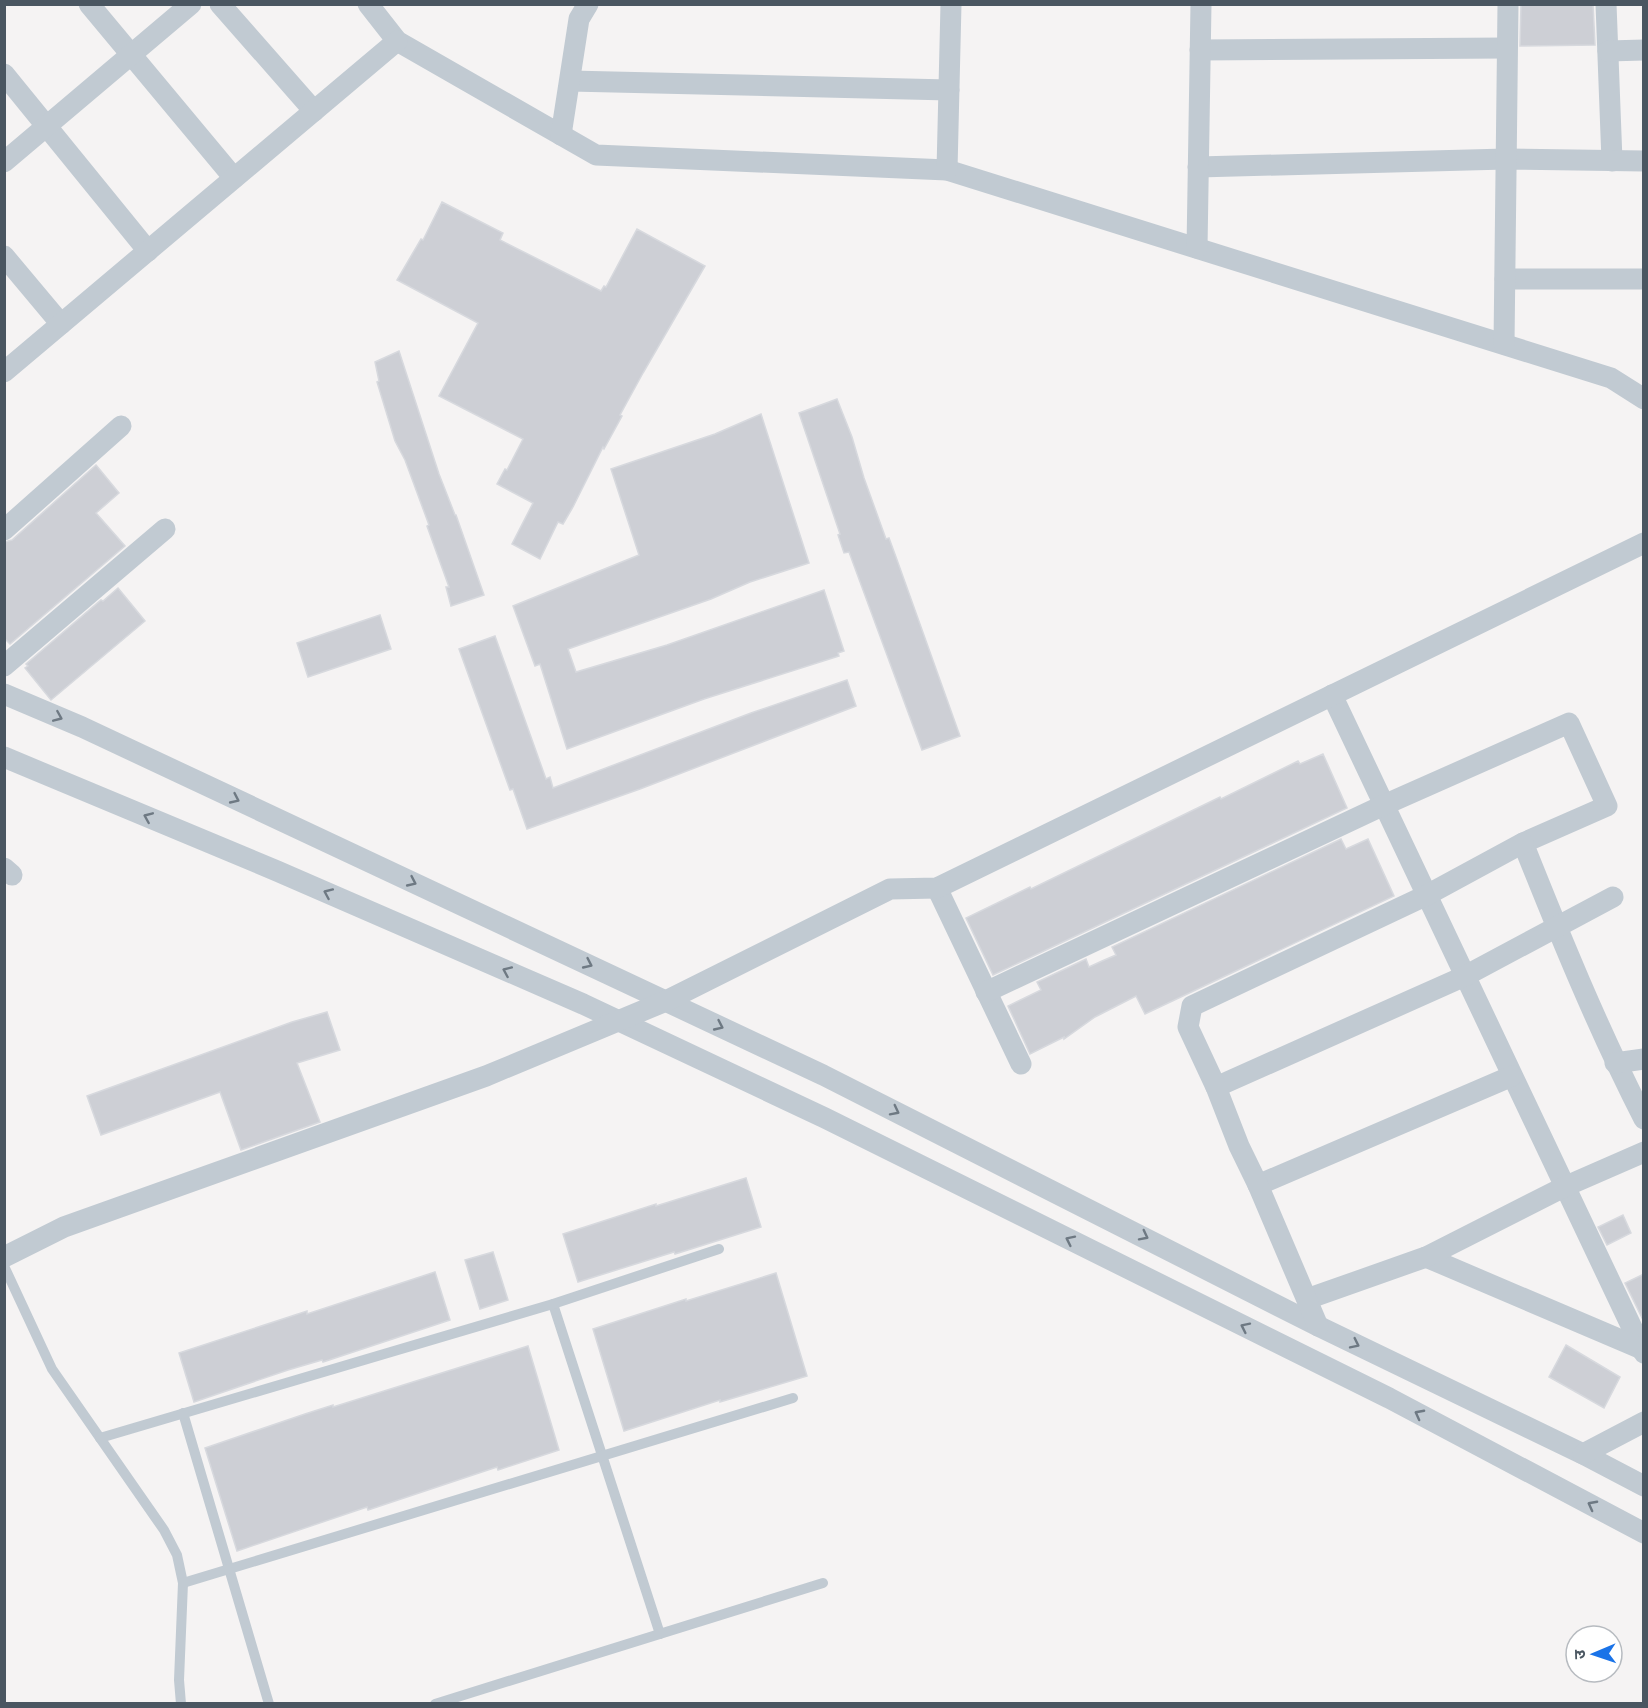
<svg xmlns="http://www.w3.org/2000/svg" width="1648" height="1708" viewBox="0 0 1648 1708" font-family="'PT Sans','Noto Sans Devanagari',sans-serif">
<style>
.building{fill:#cdcfd5;stroke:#d7d9de;stroke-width:1.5}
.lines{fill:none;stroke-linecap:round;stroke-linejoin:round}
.lane{stroke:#c1cad2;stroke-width:10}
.street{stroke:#c1cad2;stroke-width:21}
.oneway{stroke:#6e7983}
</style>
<rect width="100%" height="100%" fill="#f5f3f3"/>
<!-- building -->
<g class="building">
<path d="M1521 4H1593L1595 45 1520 46Z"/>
<path d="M442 202 503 233 500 240 601 291 604 286 606 287 637 229 705 266 643 373 620 415 622 416 604 449 603 447 573 507 563 524 558 522 540 559 512 544 533 503 497 484 505 469 507 470 523 439 439 396 478 323 397 280 421 239 423 240Z"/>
<path d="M399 351 439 474 455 515H456L484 595 451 606 446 587H449L427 526 429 525 405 460 395 441 377 382 379 381 375 362Z"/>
<path d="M837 399 852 437 864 478 886 539 889 538 896 557 960 736 922 750 849 552 844 553 838 535 840 534 799 413Z"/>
<path d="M761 414 809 563 750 582 711 599 568 649 576 672 667 645 824 590 844 651 838 653 839 656 704 699 567 749 540 664 535 666 513 606 639 555 611 469 715 434Z"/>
<path d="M96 465 119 493 96 513 125 546 10 644 4 638V542L12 540Z"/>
<path d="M118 588 145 621 51 700 25 668 28 666 26 664 101 600 103 601Z"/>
<path d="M380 615 391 649 308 677 297 643Z"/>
<path d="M495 636 546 779 550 777 553 788 751 713 847 680 856 706 640 789 527 829 513 789 510 790 459 649Z"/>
<path d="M1323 754 1347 808 993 975 966 918 1030 887 1031 889 1220 797 1221 799 1298 761 1300 764Z"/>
<path d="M1341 839 1346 849 1368 839 1394 896 1145 1014 1136 996 1095 1017 1064 1039V1037L1030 1054 1008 1006 1041 990 1037 982 1086 959 1089 967 1102 961 1116 955 1112 947Z"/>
<path d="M327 1012 340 1050 297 1063 320 1122 241 1150 220 1092 101 1135 87 1096 292 1022Z"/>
<path d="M746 1178 761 1227 675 1254 674 1252 578 1282 563 1234 656 1204V1206Z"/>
<path d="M1623 1215 1631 1233 1607 1245 1598 1227Z"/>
<path d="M493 1252 508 1300 480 1309 465 1260Z"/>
<path d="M435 1272 450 1320 323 1362 322 1360 288 1370 194 1402 179 1353 307 1311V1314Z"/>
<path d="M776 1273 807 1376 720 1402V1400L624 1431 593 1329 686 1299V1301Z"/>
<path d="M1644 1274V1322L1625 1283Z"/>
<path d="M1566 1345 1620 1377 1604 1408 1549 1377Z"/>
<path d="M528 1346 559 1450 498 1470 497 1467 368 1510 367 1507 237 1551 205 1448 305 1414 333 1405V1407Z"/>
</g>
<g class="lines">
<!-- lane -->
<g class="lane">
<path d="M4 1266 52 1369 164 1530 177 1555 183 1583 179 1680 181 1704"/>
<path d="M553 1304 660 1634"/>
<path d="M183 1413 269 1704"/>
<path d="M100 1438 553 1304 719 1249"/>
<path d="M183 1583 793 1398"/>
<path d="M435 1704 823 1583"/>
</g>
<!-- street -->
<g class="street">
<path d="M89 4 234 178"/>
<path d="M220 4 314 111"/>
<path d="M368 4 397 41 596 155 947 170 1611 378 1644 399"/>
<path d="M1606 4 1612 161"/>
<path d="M1200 50 1507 48"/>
<path d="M1608 51 1644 50"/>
<path d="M4 74 148 251"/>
<path d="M570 81 949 90"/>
<path d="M561 135 579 19 588 4"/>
<path d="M4 162 191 4"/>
<path d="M1198 167 1506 159 1644 161"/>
<path d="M947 170 951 4"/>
<path d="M1197 248 1201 4"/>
<path d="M4 256 61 324"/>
<path d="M1505 279H1644"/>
<path d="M1504 344 1508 4"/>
<path d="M4 372 397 41"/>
<path d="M4 530 121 426"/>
<path d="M4 666 165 529"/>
<path d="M4 694 82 727 823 1075 1318 1326 1583 1454 1644 1486"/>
<path d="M1332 695 1644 1353"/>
<path d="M4 757 277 871 583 1004 825 1118 1389 1398 1644 1533"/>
<path d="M4 868 12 875"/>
<path d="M937 888 1021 1064"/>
<path d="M986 992 1384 805 1569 723 1607 806 1523 843C1560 936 1598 1029 1644 1119"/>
<path d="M1615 1063 1644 1059"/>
<path d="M1216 1087 1465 976 1613 897"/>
<path d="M1258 1185 1512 1076"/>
<path d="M4 1257 64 1227 486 1076 666 1001 890 889 937 888 1644 543"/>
<path d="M1426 1257 1642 1349"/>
<path d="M1307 1299 1426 1257 1564 1187 1644 1152"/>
<path d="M1318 1326 1258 1185 1239 1146 1216 1087 1188 1027 1192 1006 1427 895 1523 843"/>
<path d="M1583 1454 1644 1422"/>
</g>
</g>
<!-- one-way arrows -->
<defs><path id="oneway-chevron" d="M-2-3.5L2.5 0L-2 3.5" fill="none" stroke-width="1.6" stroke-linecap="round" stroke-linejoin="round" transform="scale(1.5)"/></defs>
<g class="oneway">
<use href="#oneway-chevron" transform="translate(58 717) rotate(23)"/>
<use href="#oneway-chevron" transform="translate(235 799) rotate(25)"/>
<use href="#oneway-chevron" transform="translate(148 817) rotate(-157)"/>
<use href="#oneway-chevron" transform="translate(412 882) rotate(25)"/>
<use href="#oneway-chevron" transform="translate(328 893) rotate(-156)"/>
<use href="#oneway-chevron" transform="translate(588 964) rotate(25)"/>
<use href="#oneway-chevron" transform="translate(507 971) rotate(-156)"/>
<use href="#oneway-chevron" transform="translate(719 1026) rotate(25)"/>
<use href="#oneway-chevron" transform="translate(895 1111) rotate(27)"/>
<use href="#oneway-chevron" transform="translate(1144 1236) rotate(27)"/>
<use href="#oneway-chevron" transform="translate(1070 1240) rotate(-154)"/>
<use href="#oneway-chevron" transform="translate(1245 1327) rotate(-154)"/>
<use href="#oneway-chevron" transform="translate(1355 1344) rotate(26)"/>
<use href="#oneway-chevron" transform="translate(1419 1414) rotate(-152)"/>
<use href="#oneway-chevron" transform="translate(1592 1505) rotate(-152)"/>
</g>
<!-- border -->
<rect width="1648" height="1708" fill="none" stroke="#4a5661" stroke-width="12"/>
<!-- north arrow -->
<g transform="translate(1594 1654) rotate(268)"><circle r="28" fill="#ffffff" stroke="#b7bbc0" stroke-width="1.5"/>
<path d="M0-4.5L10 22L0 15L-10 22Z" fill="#1a73e8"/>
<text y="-9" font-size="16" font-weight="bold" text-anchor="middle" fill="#4a5661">उ</text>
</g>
</svg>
